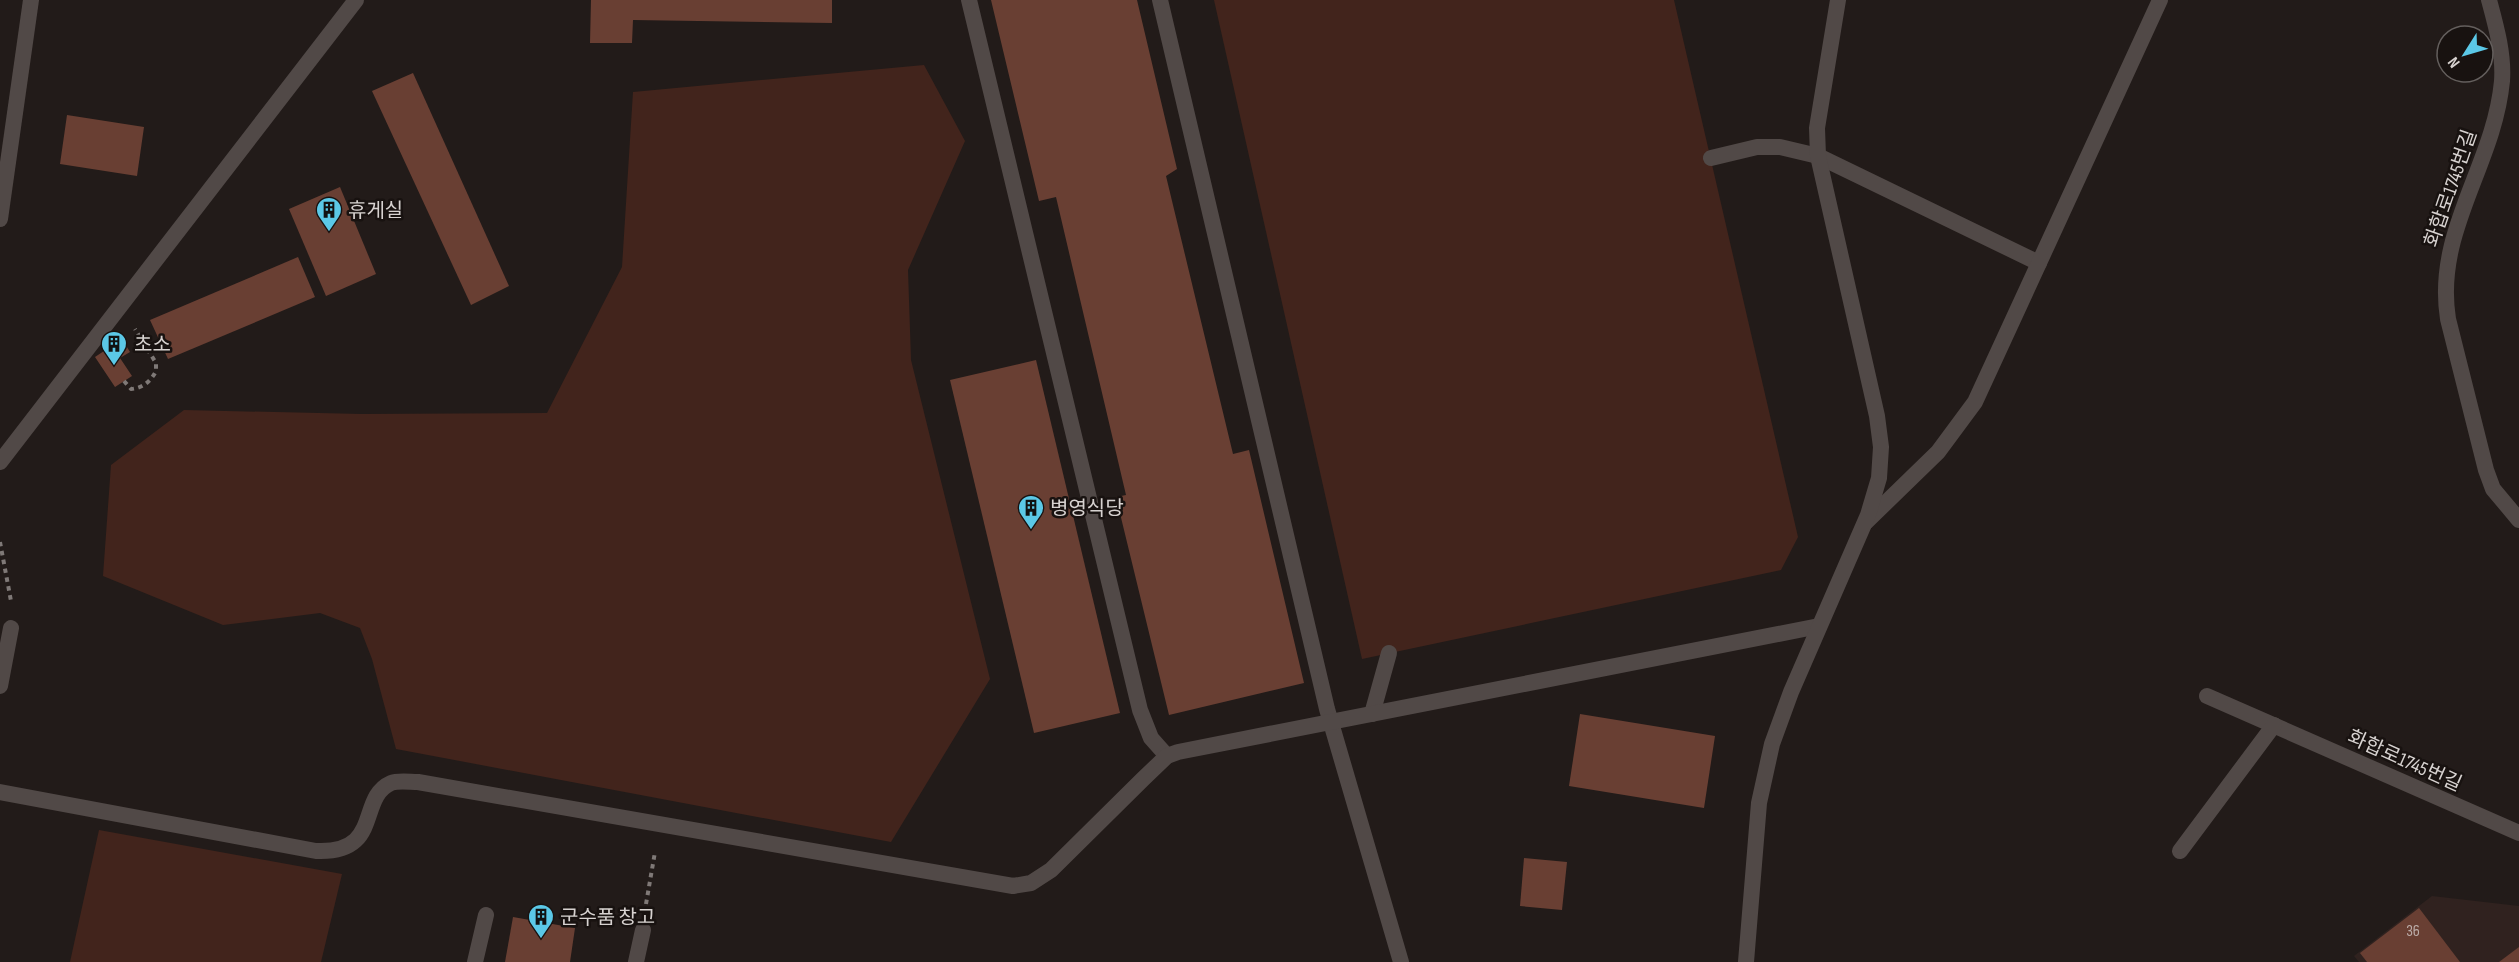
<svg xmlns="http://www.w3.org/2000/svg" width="2519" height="962" viewBox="0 0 2519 962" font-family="'Sofia Sans Condensed','Noto Sans KR',sans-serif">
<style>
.built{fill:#30221f}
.green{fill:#42241c}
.building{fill:#693f33}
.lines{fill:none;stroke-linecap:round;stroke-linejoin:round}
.path{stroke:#7f7977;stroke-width:4;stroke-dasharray:4.5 4.5;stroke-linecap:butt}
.service{stroke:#514947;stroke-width:16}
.labels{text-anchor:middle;stroke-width:5;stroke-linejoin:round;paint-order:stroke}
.number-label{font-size:16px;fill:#bcada9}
.street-label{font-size:20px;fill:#d7d2d0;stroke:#181210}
.poi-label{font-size:20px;fill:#d7d2d0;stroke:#181210;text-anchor:start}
</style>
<rect width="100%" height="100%" fill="#221b19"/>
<!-- built -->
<path class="built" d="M2432 896 2519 906V962H2359L2354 956Z"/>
<!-- green -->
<g class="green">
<path d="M1214 0H1674L1798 537 1781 570 1362 659Z"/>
<path d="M924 65 965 141 908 270 911 360 990 679 891 842 396 749 372 659 360 628 320 613 223 625 103 576 111 465 184 410 361 414 547 413 622 267 633 92Z"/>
<path d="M99 830 342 874 321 962H70Z"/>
</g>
<!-- building -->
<g class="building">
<path d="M591 0H832V23L633 20 632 43H590Z"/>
<path d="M991 0H1137L1177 169 1166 176 1233 454 1249 450 1304 683 1169 715 1116 497 1126 495 1056 197 1039 201Z"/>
<path d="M413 73 509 286 471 305 372 91Z"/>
<path d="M67 115 144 127 137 176 60 164Z"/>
<path d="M340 187 376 274 326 296 289 209Z"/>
<path d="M298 257 315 297 168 359 150 320Z"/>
<path d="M122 339 130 352 120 358 132 376 115 387 95 357Z"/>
<path d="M1036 360 1120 713 1034 733 950 380Z"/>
<path d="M1580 714 1715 736 1704 808 1569 786Z"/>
<path d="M1524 858 1567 862 1562 910 1520 906Z"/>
<path d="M2419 908 2460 962H2367L2360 953Z"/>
<path d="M513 917 575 928 570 962H505Z"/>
<path d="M2519 947V962H2499Z"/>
</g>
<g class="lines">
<!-- path -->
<g class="path">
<path d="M124 381 131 389C143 388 151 381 156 371V363L135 329"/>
<path d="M0 542 11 601"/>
<path d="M646 904 655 852"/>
</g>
<!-- service -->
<g class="service">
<path d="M969 0 1140 710 1151 738 1167 756"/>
<path d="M1160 0 1327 709 1401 962"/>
<path d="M2489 0C2496 26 2504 54 2502 81 2494 166 2434 231 2448 319L2486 470 2493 489 2519 520"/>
<path d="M1711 158 1757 147H1780L1818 156 2039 263"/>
<path d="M0 219 31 0"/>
<path d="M0 462 356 0"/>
<path d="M1866 522 1938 452 1975 402 2160 0"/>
<path d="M0 686 11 628"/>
<path d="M2207 696 2519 833"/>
<path d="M1372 714 1389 653"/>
<path d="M0 792 316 851C383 854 357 798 391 783 398 780 410 782 418 782L1013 886 1031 883 1051 870 1143 779 1167 756 1178 752 1819 626"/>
<path d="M2180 851 2274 725"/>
<path d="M475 962 486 915"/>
<path d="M636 962 643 930"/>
<path d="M1746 962 1759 803 1772 744 1791 692 1868 515 1879 478 1881 447 1877 416 1818 156 1817 128 1838 0"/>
</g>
</g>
<!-- icons -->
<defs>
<symbol id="building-pin" viewBox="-11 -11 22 30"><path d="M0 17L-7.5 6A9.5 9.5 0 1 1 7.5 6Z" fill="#5bc8e7" stroke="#181210"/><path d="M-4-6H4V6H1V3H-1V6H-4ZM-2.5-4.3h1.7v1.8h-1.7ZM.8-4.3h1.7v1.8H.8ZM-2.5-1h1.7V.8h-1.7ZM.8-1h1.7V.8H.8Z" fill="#111"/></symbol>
</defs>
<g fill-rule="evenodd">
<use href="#building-pin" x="314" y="195" width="30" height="40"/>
<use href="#building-pin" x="99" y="329" width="30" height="40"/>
<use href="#building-pin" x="1016" y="493" width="30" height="40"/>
<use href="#building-pin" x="526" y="902" width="30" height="40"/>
</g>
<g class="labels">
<!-- number labels -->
<g class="number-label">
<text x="2413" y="936">36</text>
</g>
<!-- street labels -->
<g class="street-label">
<text transform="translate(2450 188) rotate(-71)" y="7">화합로1745번길</text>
<text transform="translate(2405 760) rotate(24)" y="7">화합로1745번길</text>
</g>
<!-- poi labels -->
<g class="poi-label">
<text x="348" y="217">휴게실</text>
<text x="134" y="351">초소</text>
<text x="1050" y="515">병영식당</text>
<text x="560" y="924">군수품 창고</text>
</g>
</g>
<!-- north arrow -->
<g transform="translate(2465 54) rotate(233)"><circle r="28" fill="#181210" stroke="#645f5d" stroke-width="1.5"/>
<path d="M0-4.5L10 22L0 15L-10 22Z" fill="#5bc8e7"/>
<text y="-9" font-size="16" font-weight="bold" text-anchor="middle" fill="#d7d2d0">N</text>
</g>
</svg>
